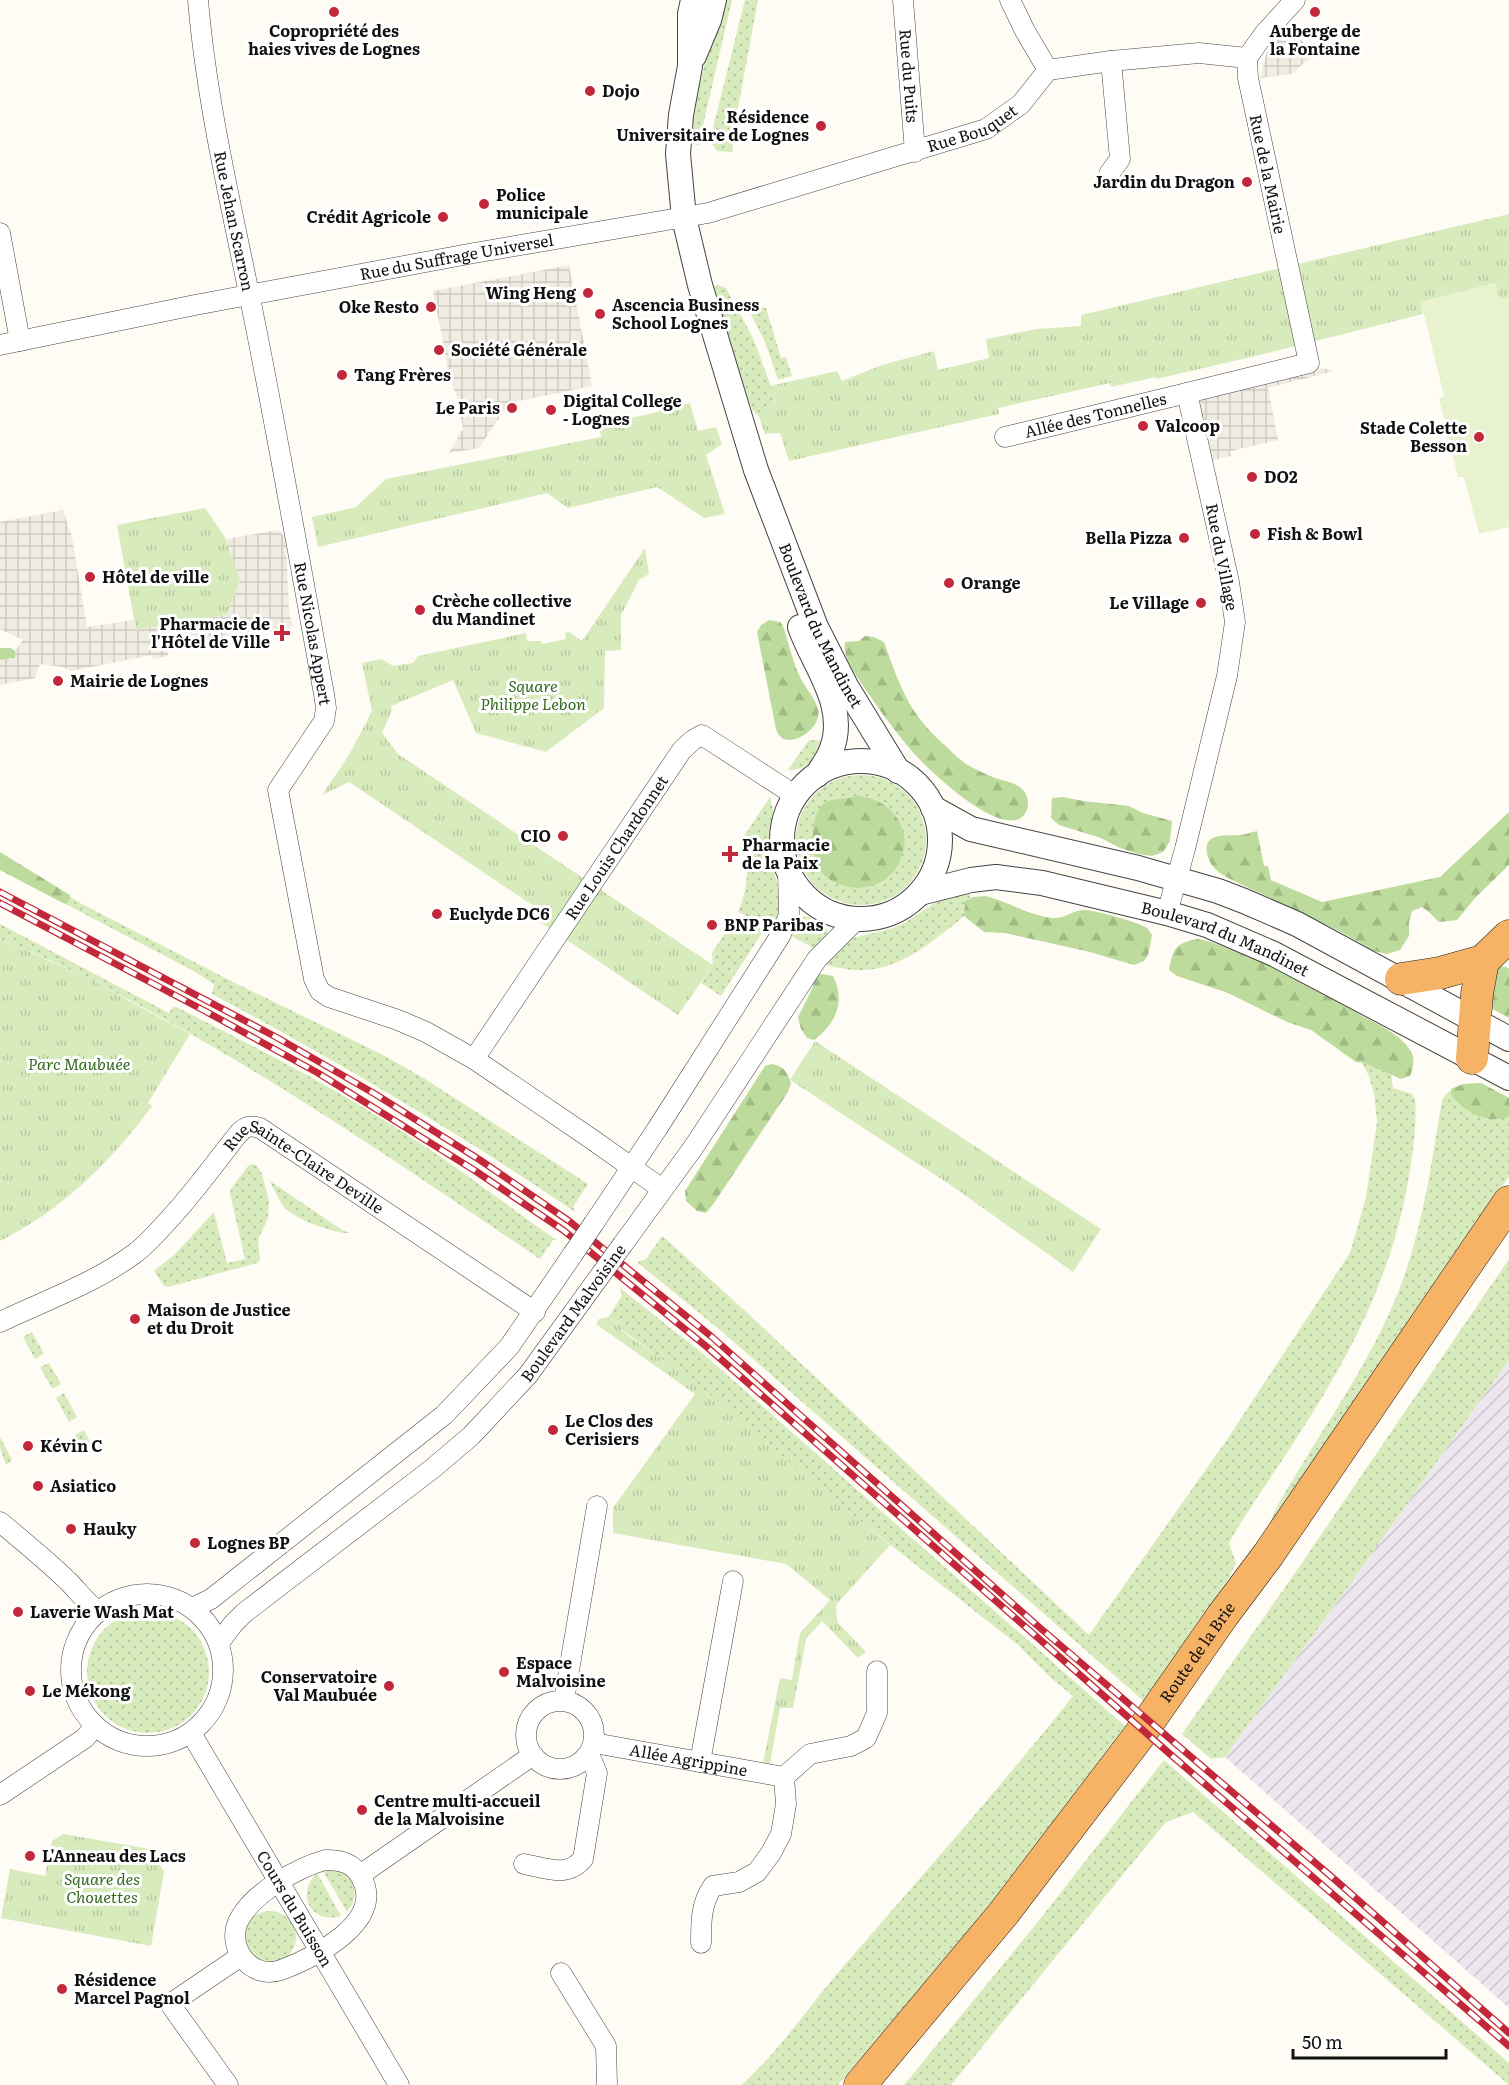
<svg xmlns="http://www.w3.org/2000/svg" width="1509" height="2085" viewBox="0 0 1509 2085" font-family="Literata,serif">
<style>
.industrial{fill:url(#industrial-furrows)}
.grass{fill:url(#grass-dots)}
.forest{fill:url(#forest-firs)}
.park{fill:url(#park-tufts)}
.pitch{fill:#e8f2cf}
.plaza{fill:url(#plaza-grid)}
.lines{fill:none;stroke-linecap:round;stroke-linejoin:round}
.minor-casing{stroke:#444;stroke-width:21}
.tertiary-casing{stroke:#444;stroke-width:26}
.trunk-casing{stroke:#222;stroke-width:33}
.minor{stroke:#fff;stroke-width:20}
.tertiary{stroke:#fff;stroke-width:24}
.trunk{stroke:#f6b265;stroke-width:32}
.rail-casing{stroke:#c3273a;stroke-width:7}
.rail{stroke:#fff;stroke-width:4.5;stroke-dasharray:14;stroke-linecap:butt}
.minor-bridge-casing{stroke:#444;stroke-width:21;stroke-linecap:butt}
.minor-bridge{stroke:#fff;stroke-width:20}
.poi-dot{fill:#c3273a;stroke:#fff;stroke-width:2}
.labels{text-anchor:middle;stroke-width:6;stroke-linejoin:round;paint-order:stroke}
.poi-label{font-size:16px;font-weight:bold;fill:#111;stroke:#fff;text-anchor:start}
.street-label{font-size:16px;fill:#111;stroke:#fff}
.park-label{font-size:16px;font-style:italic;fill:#356a20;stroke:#fff}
</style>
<defs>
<pattern id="industrial-furrows" width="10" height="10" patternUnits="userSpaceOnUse" patternTransform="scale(1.5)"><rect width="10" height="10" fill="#ede6ef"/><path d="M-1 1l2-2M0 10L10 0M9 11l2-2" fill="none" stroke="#cac4cc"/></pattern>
<pattern id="grass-dots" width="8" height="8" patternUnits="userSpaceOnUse" patternTransform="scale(1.5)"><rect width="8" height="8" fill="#d8ebbd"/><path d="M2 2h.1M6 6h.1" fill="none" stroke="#b8c8a1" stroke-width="1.8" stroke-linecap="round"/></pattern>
<pattern id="forest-firs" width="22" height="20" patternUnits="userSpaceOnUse" patternTransform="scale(1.5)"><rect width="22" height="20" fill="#bddb9c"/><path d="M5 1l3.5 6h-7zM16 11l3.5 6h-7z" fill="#a1bb85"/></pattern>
<pattern id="park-tufts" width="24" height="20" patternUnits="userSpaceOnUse" patternTransform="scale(1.5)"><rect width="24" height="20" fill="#d8ebbd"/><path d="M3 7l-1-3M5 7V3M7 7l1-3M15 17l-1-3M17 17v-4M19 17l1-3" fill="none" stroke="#b8c8a1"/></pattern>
<pattern id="plaza-grid" width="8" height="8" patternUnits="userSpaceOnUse" patternTransform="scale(1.5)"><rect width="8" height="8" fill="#f1ece2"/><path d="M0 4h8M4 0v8" fill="none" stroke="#cec9c1"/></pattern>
</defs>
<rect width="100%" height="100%" fill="#fffcf5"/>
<!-- industrial -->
<path class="industrial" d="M1509 1360V2008L1225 1757 1358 1573Z"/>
<!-- grass -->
<g class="grass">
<path d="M722 0H732L700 138V145L691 144 697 92Z"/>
<path d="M745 0H758L732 140 733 152 717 151 712 144 714 124Z"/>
<path d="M718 285 726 288 753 338 775 397 774 405 759 417 752 410 713 294 714 287Z"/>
<path d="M746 305 766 308 781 358 786 357 792 376 778 380 765 342Z"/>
<path d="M809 740 828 741C817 755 808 771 788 770Z"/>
<circle cx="861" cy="840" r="65"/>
<path d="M770 797 773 810 769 840 743 844 742 839Z"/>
<path d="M769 845 780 899 777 926H770L738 912C747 892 749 870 745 850Z"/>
<path d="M0 855 82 904 233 982 379 1053 422 1077 588 1184 573 1207 575 1212C458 1132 337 1061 212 994L214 984 192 970 0 870Z"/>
<path d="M970 890V898L965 901 964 916C956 924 946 930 938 937 901 965 871 979 824 964L845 943 853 938 893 928 906 922 939 900Z"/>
<path d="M736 916 764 930 721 996 701 983 713 965 712 953Z"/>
<path d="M801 916 808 917 828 929 827 934 815 949 790 935 798 918Z"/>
<path d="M0 924 169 1013 174 1006C261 1049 348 1095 429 1149 472 1178 514 1210 556 1240H553L540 1259C392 1159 243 1056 83 976 56 962 28 951 0 939Z"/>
<path d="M1360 1060 1390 1065 1393 1088 1412 1094 1415 1099C1417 1124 1413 1151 1409 1176 1392 1277 1351 1354 1296 1439 1274 1474 1249 1507 1229 1543L1236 1563 1228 1579 1187 1638 1147 1704 720 1330 637 1262 646 1259 662 1236 668 1241 742 1308 1089 1635 1226 1441 1350 1253 1366 1197 1377 1122 1374 1094 1369 1076Z"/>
<path d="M1481 1083 1509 1098V1176L1279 1526 1270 1522 1278 1505C1314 1441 1357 1383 1388 1316 1420 1248 1430 1173 1442 1100 1451 1085 1465 1084 1481 1083Z"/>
<path d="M252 1164 257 1166 262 1174 269 1201 268 1218 258 1240 260 1260 257 1263 168 1287 164 1286 154 1271 174 1255 214 1212 227 1263 245 1259 230 1193 231 1189 248 1166Z"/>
<path d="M270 1181 342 1230 350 1233C333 1234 295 1219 284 1207 278 1199 274 1190 270 1181Z"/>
<path d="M1509 1259V1360L1358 1573 1225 1757 1211 1759 1182 1734 1295 1573Z"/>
<path d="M620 1288 701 1352 1125 1726 990 1906 838 2085H742C780 2050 809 2006 843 1967 920 1878 999 1789 1073 1696L1051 1678 1018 1645 836 1502 710 1395 621 1329 622 1326 609 1317 622 1295Z"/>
<path d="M32 1332 44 1354 35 1359 23 1337Z"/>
<path d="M49 1363 61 1384 52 1389 40 1367Z"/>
<path d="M64 1393 77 1417 69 1422 56 1398Z"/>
<path d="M84 1430 95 1451 86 1455 75 1435Z"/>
<path d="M0 1437 12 1460 6 1465 0 1448Z"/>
<circle cx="148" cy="1672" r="61"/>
<path d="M1164 1760 1509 2063V2085L1193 1812 1166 1822 951 2085H904L1037 1923Z"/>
<path d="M333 1869C354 1875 362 1894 347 1912L323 1871Z"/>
<path d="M317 1873 341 1916C311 1925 295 1894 317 1873Z"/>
<circle cx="270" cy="1937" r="26"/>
</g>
<!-- forest -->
<g class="forest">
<path d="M769 620 780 622 783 626C789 644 793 664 802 681 807 690 815 698 818 709 823 726 794 748 781 737 778 735 777 732 776 729L757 632 761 625Z"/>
<path d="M865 636 874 637 884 642C901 689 909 715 949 749 954 754 960 760 966 764 975 769 985 774 995 778 1005 781 1015 782 1023 790 1030 797 1030 812 1021 818 995 834 926 768 910 749 893 729 878 708 864 687 856 675 842 657 845 642L859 641Z"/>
<path d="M0 648H11L15 651V658L0 660Z"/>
<path d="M857 796C892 798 917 832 898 865 882 893 845 894 823 874 810 862 808 811 826 802 835 798 847 799 857 796Z"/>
<path d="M1063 797 1083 801 1129 806 1143 813 1172 821 1170 841 1163 852 1152 856 1138 854 1120 848 1101 838 1059 825 1051 818 1052 798Z"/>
<path d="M1509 812V865L1476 897 1457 920 1439 922 1430 913 1422 907 1412 911 1409 922V936L1400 950 1387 954 1374 951 1339 931 1228 878C1218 872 1209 866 1207 853 1203 831 1229 836 1242 835 1247 834 1252 832 1257 831L1264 866H1268L1271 880 1322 902 1440 877Z"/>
<path d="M0 852 70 895 69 902 65 904 0 870Z"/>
<path d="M986 896C1009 902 1030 916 1053 918 1065 919 1073 910 1084 910 1092 909 1141 923 1147 928 1149 929 1151 934 1152 935L1148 955 1144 961 1134 965 1090 952 1005 933 984 932 964 916 965 901 973 897Z"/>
<path d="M1198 939C1212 941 1224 947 1237 952 1281 968 1321 991 1361 1015 1378 1025 1399 1033 1410 1050 1416 1058 1413 1068 1410 1076L1401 1079 1365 1063 1356 1062 1311 1030 1287 1022 1228 993 1177 976 1169 970C1173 949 1175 943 1198 939Z"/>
<path d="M1497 966 1506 967 1509 969V1018L1487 1006Z"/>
<path d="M822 974 833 976C846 1001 836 1024 814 1040L807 1038 801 1029 798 1017 812 989 816 975Z"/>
<path d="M771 1064C783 1065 787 1072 791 1083L788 1092 714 1203 706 1213 697 1211 686 1201 685 1191 765 1066Z"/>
<path d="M1481 1083 1509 1098V1116C1491 1126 1460 1111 1451 1093V1089L1463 1084Z"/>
</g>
<!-- park -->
<g class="park">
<path d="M1509 214V297L1499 299 1495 283 1421 302 1423 314 1260 355 1156 379 1155 377 1111 387 1110 383 998 408 999 414 789 461 780 433 765 434 759 417 775 403V397L770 386 837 371 842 381 882 365 934 351 938 370 989 358 986 339 1037 329 1081 326V315Z"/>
<path d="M690 403 698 431 716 427 722 444 706 455 725 514 704 518 657 487 568 508 547 493 318 547 312 517 356 507 386 479 601 437 599 424 645 415Z"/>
<path d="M205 508 226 539 240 580 227 615 136 630 117 525Z"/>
<path d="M645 548 649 574 639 580 621 615V650L605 651 604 708 546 752 476 733 453 680 391 706 392 710 382 733 398 754 713 965 678 1015 536 919 541 911 349 782 322 795 349 755 372 711 362 663 382 659 393 666 413 663 418 656 423 655 526 633 527 641H541L542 644 566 639 565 633 569 632 582 641Z"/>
<path d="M0 939 82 975 190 1034 148 1103 152 1106C112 1161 61 1211 0 1241Z"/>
<path d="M815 1041 1101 1229 1073 1272 952 1186 790 1080Z"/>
<path d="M609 1317 623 1327 621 1330C645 1349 672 1364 696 1383 761 1436 824 1493 890 1545L836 1605 837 1622 866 1652 858 1658 822 1621 806 1639 793 1708H780L770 1764 763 1763 780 1678 792 1680 800 1633 830 1600 786 1564 613 1533V1508L695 1394 596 1324 599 1319Z"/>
<path d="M63 1834 150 1849 164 1872 151 1946 1 1918 10 1869 45 1876 52 1841Z"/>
</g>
<!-- pitch -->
<path class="pitch" d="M1496 283 1499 299 1509 297V527L1479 534 1464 477H1458L1439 398 1444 396 1421 302Z"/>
<!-- plaza -->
<g class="plaza">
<path d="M1283 24 1315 53 1292 74 1260 78 1267 51Z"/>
<path d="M569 265 592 386 509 403 479 448 449 453 463 429 458 399 450 379 433 291Z"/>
<path d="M1315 366 1334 371 1268 388 1278 440 1230 451 1231 456 1208 461 1196 409 1201 401 1211 392Z"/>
<path d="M63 510 72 537 87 627 134 620 136 630 227 615 240 580 226 539 278 530 286 538 289 613 293 627 168 652V656L153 659 152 655 71 671 63 667 40 664 35 678 0 685V660L15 658V651L23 640 0 629V522Z"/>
</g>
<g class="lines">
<defs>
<g id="minor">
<path id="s1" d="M198 0C207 107 233 213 254 318 279 443 301 569 324 694L326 708 324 721 278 790 314 979 320 991 329 997 398 1020 426 1032 474 1059 593 1140 662 1189"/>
<path id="s2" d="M903 0 915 152"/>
<path d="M1010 0 1025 31 1048 70"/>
<path d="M1109 174 1120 159 1111 61"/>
<path d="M0 233 20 341"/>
<path id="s3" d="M0 345 195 305 474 253 708 213 986 129 1021 104 1048 70 1111 61 1199 53 1247 58"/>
<path id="s4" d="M1005 437 1187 393"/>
<path d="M1167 913 1185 849 1227 676 1235 622 1229 582 1187 393 1309 363 1248 78 1247 58 1264 34 1295 0"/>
<path id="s5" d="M474 1059 682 750 693 740 702 735 796 796"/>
<path d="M594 1223 657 1129 780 936 789 915 788 871"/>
<path d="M623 1244 693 1148 817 959 857 919"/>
<path id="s6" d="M0 1322C46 1300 93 1284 134 1254 145 1246 155 1235 164 1225 192 1196 214 1164 239 1133 246 1126 251 1125 260 1128L535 1312"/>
<path d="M0 1522C23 1541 46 1560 68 1581 78 1591 86 1603 98 1611"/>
<circle cx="147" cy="1670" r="76"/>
<path d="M192 1608 211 1599 444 1415 509 1347 573 1254"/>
<path d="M219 1643 233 1624 244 1613 432 1469 471 1436 528 1375 602 1273"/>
<path d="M564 1700 597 1506"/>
<circle cx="560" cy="1735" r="34"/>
<path id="s7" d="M191 1733 399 2085"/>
<path id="s8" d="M594 1743 784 1777 810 1754 851 1746 866 1738 877 1713V1671"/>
<path d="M700 1762 733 1581"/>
<path d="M0 1795 85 1738 95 1726"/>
<path d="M325 1860C342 1860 354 1863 362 1879 385 1922 313 1958 281 1970 250 1981 224 1945 240 1918 255 1892 297 1868 325 1860Z"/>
<path d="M524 1864C546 1868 567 1878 583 1859L597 1773 589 1754"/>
<path d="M360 1875 533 1755"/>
<path d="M701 1943C701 1922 701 1903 713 1886L739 1882 757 1872 771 1853 781 1834 786 1804 784 1777"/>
<path d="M561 1973 606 2046 607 2085"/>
<path d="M228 2085 170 2004 241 1956"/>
</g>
<g id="tertiary">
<path id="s9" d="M693 0 690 14V66L681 115 678 154 684 218 700 285 756 470 816 627 846 686 898 771"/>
<path d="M694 56 709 20 714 0"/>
<path d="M800 627C814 667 849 706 831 751 828 759 822 767 817 775"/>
<circle cx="861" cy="840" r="79"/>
<path d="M933 808 971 829 1138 868 1218 891 1244 901 1297 924 1509 1039"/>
<path id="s10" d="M920 893 971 880 996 877 1042 883 1167 913 1207 925 1274 954 1509 1078"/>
</g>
<g id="trunk">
<path d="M1401 979 1440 973 1483 961 1509 936"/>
<path d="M1472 1058 1477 994 1483 961"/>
<path id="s11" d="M860 2085 1003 1914 1138 1737 1223 1615 1268 1555 1509 1202"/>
</g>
</defs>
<!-- minor casing -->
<use href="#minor" class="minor-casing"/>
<!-- tertiary casing -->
<use href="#tertiary" class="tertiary-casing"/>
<!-- trunk casing -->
<use href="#trunk" class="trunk-casing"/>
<!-- minor -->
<use href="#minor" class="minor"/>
<!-- tertiary -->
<use href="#tertiary" class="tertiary"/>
<!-- trunk -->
<use href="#trunk" class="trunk"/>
<defs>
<g id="rail">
<path d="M0 892 276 1037 375 1094 480 1160 569 1221 712 1337 1039 1627 1333 1878 1509 2033"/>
<path d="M0 903 205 1011 318 1073 474 1170 563 1230 707 1347 1170 1754 1509 2046"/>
</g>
</defs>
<!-- rail casing -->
<use href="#rail" class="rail-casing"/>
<!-- rail -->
<use href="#rail" class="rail"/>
<defs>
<g id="minor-bridge">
<path d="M573 1254 594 1223"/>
<path d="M602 1273 623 1244"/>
</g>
</defs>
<!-- minor-bridge casing -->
<use href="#minor-bridge" class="minor-bridge-casing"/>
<!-- minor-bridge -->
<use href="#minor-bridge" class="minor-bridge"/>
</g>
<!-- markers -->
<g class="poi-dot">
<circle cx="334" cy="12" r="6"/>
<circle cx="1315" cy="12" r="6"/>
<circle cx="590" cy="91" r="6"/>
<circle cx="821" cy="126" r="6"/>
<circle cx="1247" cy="182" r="6"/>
<circle cx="484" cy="204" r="6"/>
<circle cx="443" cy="217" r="6"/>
<circle cx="588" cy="293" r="6"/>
<circle cx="431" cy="307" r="6"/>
<circle cx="600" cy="314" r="6"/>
<circle cx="439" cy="350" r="6"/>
<circle cx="342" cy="375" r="6"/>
<circle cx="512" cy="408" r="6"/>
<circle cx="551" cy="410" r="6"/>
<circle cx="1143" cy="426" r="6"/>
<circle cx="1479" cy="437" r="6"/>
<circle cx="1252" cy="477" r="6"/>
<circle cx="1255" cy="534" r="6"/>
<circle cx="1184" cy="538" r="6"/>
<circle cx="90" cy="577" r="6"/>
<circle cx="949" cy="583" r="6"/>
<circle cx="1201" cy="603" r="6"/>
<circle cx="420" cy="610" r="6"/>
<path d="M279 624h6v6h6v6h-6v6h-6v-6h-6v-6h6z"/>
<circle cx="58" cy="681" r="6"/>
<circle cx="563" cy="836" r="6"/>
<path d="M727 845h6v6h6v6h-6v6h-6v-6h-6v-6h6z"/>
<circle cx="437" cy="914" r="6"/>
<circle cx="712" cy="925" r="6"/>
<circle cx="135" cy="1319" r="6"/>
<circle cx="553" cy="1430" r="6"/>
<circle cx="28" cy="1446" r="6"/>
<circle cx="38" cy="1486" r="6"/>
<circle cx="71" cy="1529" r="6"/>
<circle cx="195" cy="1543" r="6"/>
<circle cx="18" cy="1612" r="6"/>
<circle cx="504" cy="1672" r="6"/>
<circle cx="389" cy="1686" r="6"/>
<circle cx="30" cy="1691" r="6"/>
<circle cx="362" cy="1810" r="6"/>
<circle cx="30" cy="1856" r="6"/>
<circle cx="62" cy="1989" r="6"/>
</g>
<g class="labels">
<!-- poi labels -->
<g class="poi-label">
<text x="334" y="37" text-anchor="middle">Copropriété des<tspan x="334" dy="18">haies vives de Lognes</tspan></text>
<text x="1315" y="37" text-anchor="middle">Auberge de<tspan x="1315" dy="18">la Fontaine</tspan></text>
<text x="602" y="97">Dojo</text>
<text x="809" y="123" text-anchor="end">Résidence<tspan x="809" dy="18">Universitaire de Lognes</tspan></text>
<text x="1235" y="188" text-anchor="end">Jardin du Dragon</text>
<text x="496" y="201">Police<tspan x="496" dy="18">municipale</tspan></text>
<text x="431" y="223" text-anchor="end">Crédit Agricole</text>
<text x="576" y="299" text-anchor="end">Wing Heng</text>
<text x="612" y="311">Ascencia Business<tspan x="612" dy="18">School Lognes</tspan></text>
<text x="419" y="313" text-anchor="end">Oke Resto</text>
<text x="451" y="356">Société Générale</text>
<text x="354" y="381">Tang Frères</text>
<text x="563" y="407">Digital College<tspan x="563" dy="18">- Lognes</tspan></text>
<text x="500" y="414" text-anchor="end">Le Paris</text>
<text x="1155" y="432">Valcoop</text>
<text x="1467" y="434" text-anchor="end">Stade Colette<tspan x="1467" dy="18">Besson</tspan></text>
<text x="1264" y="483">DO2</text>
<text x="1267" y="540">Fish &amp; Bowl</text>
<text x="1172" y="544" text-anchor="end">Bella Pizza</text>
<text x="102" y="583">Hôtel de ville</text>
<text x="961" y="589">Orange</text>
<text x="432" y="607">Crèche collective<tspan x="432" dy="18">du Mandinet</tspan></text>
<text x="1189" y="609" text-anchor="end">Le Village</text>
<text x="270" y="630" text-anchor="end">Pharmacie de<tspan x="270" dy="18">l'Hôtel de Ville</tspan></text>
<text x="70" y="687">Mairie de Lognes</text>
<text x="551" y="842" text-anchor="end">CIO</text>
<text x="742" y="851">Pharmacie<tspan x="742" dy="18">de la Paix</tspan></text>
<text x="449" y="920">Euclyde DC6</text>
<text x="724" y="931">BNP Paribas</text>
<text x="147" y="1316">Maison de Justice<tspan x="147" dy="18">et du Droit</tspan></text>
<text x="565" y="1427">Le Clos des<tspan x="565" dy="18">Cerisiers</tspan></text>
<text x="40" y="1452">Kévin C</text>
<text x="50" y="1492">Asiatico</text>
<text x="83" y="1535">Hauky</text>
<text x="207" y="1549">Lognes BP</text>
<text x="30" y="1618">Laverie Wash Mat</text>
<text x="516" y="1669">Espace<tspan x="516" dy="18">Malvoisine</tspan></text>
<text x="377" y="1683" text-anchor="end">Conservatoire<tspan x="377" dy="18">Val Maubuée</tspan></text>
<text x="42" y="1697">Le Mékong</text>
<text x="374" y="1807">Centre multi-accueil<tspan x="374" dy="18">de la Malvoisine</tspan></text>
<text x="42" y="1862">L'Anneau des Lacs</text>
<text x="74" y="1986">Résidence<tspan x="74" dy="18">Marcel Pagnol</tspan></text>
</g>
<!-- street labels -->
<g class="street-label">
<text dy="6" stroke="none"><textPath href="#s2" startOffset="76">Rue du Puits</textPath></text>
<text dy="6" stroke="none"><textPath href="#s3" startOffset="998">Rue Bouquet</textPath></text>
<text transform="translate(1268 174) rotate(78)" y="6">Rue de la Mairie</text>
<text dy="6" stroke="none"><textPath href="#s1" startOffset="224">Rue Jehan Scarron</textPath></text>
<text dy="6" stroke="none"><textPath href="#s3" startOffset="465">Rue du Suffrage Universel</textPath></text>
<text dy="6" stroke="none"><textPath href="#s4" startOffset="93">Allée des Tonnelles</textPath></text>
<text transform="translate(1222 557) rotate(79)" y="6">Rue du Village</text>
<text dy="6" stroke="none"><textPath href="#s9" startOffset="650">Boulevard du Mandinet</textPath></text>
<text dy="6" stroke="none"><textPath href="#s1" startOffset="644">Rue Nicolas Appert</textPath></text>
<text dy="6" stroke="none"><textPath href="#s5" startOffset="255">Rue Louis Chardonnet</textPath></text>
<text dy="6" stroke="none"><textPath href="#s10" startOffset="316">Boulevard du Mandinet</textPath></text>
<text dy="6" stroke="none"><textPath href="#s6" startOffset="386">Rue Sainte-Claire Deville</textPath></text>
<text transform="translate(573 1313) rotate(-54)" y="6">Boulevard Malvoisine</text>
<text dy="6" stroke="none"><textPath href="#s11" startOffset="549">Route de la Brie</textPath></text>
<text dy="6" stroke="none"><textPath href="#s8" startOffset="96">Allée Agrippine</textPath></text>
<text dy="6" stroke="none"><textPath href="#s7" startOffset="204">Cours du Buisson</textPath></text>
</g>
<!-- park labels -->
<g class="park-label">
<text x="533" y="692">Square<tspan x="533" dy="18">Philippe Lebon</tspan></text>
<text x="79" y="1070">Parc Maubuée</text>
<text x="102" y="1885">Square des<tspan x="102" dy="18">Chouettes</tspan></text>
</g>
</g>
<!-- scale -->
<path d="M1293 2049v9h153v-9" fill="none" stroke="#111111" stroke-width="3"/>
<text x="1302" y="2049" font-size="18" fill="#111111" stroke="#ffffff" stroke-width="4.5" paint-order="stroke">50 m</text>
</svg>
